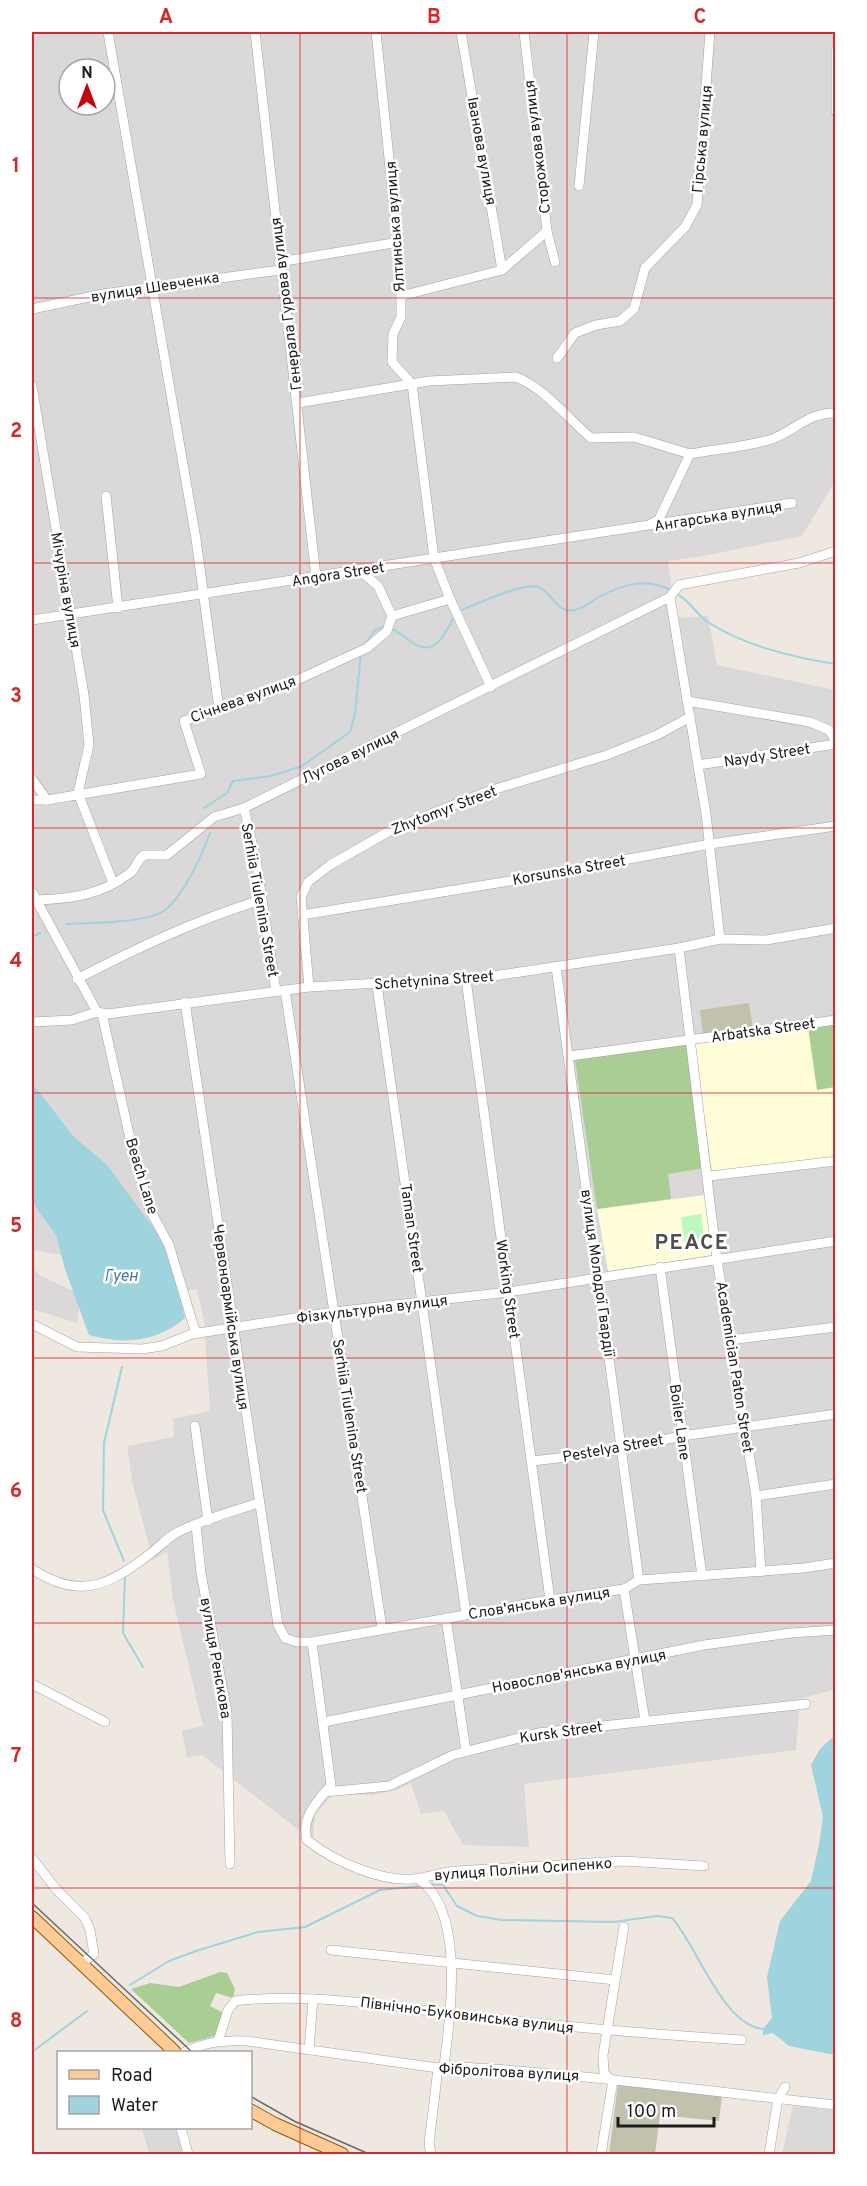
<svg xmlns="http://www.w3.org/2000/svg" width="867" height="2186" viewBox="0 0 867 2186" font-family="Overpass,sans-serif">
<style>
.residential{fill:#dad8d9;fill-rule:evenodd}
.education{fill:#fffdd8}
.construction{fill:#c2c1ac}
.forest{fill:#a8ce94}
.park{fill:#bbfabc}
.water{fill:#9fd3dd}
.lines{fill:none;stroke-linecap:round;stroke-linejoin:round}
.stream{stroke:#9fd3dd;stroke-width:2}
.minor-casing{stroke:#a3a3a3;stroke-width:10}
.major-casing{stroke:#935a00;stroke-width:14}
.minor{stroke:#fff;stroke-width:9}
.major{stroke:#feca95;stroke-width:12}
.tram{stroke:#6a6a6a;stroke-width:1.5}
.grid{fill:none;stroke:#d62828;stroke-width:1.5;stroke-opacity:0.55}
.labels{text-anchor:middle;stroke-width:5;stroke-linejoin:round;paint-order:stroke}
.street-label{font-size:15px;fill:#1c1c1c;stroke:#fff}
.water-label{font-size:16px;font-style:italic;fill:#437aa5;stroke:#fff}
.district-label{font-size:21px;font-weight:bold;letter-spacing:1.5px;fill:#4f4f4f;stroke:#fff}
.neatline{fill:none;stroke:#d62828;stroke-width:2}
.grid-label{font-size:20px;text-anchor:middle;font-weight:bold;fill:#d62828}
</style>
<rect width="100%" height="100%" fill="#eee8e1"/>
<!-- residential -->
<g class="residential">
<path d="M32 32H835V484L833 485 802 536 703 556 668 561 676 618 708 616 717 665 835 690 836 1689 800 1699 796 1750 524 1784 529 1847 463 1845 444 1811 421 1814 411 1783 397 1790 372 1795H332L315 1815 313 1841 202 1755 187 1757 182 1731 203 1726 173 1600 167 1551 153 1561 132 1481 127 1446 174 1437 173 1419 210 1411 204 1320 197 1289 176 1292 89 1260 33 1250 32 1258ZM69 69H105V105H69Z"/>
<path d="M32 1262V1268L40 1275 81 1295 77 1323 32 1309Z"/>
<path d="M793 2106 835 2110V2154H782Z"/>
<path d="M142 2128H180L190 2154H149Z"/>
</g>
<!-- education -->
<g class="education">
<path d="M835 1024V1158L712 1172 694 1041Z"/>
<path d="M705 1195 712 1255 608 1271 597 1209Z"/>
</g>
<!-- construction -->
<g class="construction">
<path d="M749 1003 753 1029 703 1035 700 1010Z"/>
<path d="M618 2084 722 2095 719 2121 660 2115 655 2154H609Z"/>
</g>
<!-- forest -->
<g class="forest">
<path d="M835 1024V1087L817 1090 808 1027Z"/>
<path d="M688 1043 704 1168 668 1174 671 1199 597 1209 575 1060Z"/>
<path d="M220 1972 227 1973 235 1989 233 1998 216 1993 210 2006 222 2012V2034L189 2043 131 1989 150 1983 179 1987Z"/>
</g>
<!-- park -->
<path class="park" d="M701 1214 704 1240 684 1243 681 1217Z"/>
<!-- water -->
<g class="water">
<path d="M32 1085 36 1088 73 1136 107 1165 161 1238 176 1281 185 1318C157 1342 125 1345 89 1335L65 1269 56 1235 32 1202Z"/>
<path d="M835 1735V2055L789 2046 773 2033 763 2035V2029L772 2018 767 1977 780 1921 811 1881 819 1845 823 1817 811 1765 820 1749Z"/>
</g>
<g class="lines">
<!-- stream -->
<g class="stream">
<path d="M677 594C689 600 696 614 708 622 742 645 795 658 836 664"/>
<path d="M459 611C475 605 523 582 538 587 553 591 555 614 575 610 584 608 591 602 599 597 623 584 647 577 672 591"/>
<path d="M390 628C398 631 404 637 410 641 434 659 444 636 454 617"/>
<path d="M362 648 375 630 385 627"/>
<path d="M204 808 227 793 233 781 271 776 302 766 350 732 355 714 361 653"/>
<path d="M66 924C88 923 143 923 162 912 182 900 202 855 210 833"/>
<path d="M32 937 40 933"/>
<path d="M122 1367 104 1443 103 1510 124 1561"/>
<path d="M125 1576 123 1633 143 1667"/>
<path d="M430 1884 443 1885 457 1906 477 1916 502 1920 613 1922 657 1916 672 1918C697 1945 724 2029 765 2029"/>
<path d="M130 1985 169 1961 196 1951 258 1932 305 1927 380 1890 421 1886"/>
<path d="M32 2052 87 2011"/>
</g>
<defs>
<g id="minor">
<path d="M108 32 196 539 219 709"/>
<path d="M255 32 316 577"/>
<path d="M376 32 401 275V317L393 334 392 362 412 384 434 558 450 599 491 687"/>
<path d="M461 32 502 270"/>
<path d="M524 32 547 231 555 262"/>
<path d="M836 51V111"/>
<path d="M579 186 594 32"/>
<path d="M279 262 399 242"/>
<path d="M401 296 502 270 547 231"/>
<path d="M32 309 103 294 280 270"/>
<path d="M557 358 575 333 596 325 620 321 634 309 645 268 685 227 697 205 710 32"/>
<path d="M32 386 84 695 89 745 78 793"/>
<path d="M298 403 429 381 516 377C546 389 567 418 591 438L634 437 690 454"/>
<path d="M106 496 118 608"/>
<path d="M651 524 659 519 690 454C716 449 747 447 772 439 794 431 809 412 836 413"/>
<path d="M392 616 450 599"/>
<path d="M32 620 792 503"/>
<path d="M687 701 810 722 829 730 836 741"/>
<path d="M698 765 836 744"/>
<path d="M32 779 47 800"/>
<path d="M78 793 113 883"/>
<path d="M32 800H47L201 774 184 721 273 691 367 648 387 631 392 616 378 586 359 570"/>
<path d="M244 808 256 860 276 991"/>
<path d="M32 892 97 1012"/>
<path d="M36 900C70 899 102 895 130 873 136 868 137 860 144 855H167L214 817 244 808 670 597"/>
<path d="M302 915 510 881 710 844 836 826"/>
<path d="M720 939 706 814 670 597 679 585 799 563 836 551"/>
<path d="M679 948 717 1260 756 1496 761 1572"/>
<path d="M556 967 639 1580"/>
<path d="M77 979C137 948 196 920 261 900"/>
<path d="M466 979 550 1600"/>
<path d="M377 985 466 1614"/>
<path d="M309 987 301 897 308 882 330 865 393 829 489 791 607 755 657 735 690 717"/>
<path d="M285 990 382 1628"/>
<path d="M185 1002 278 1625 285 1638 297 1642H312L550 1600 624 1589 639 1580 804 1568 836 1563"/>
<path d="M97 1012 108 1014 309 987 487 977 679 948 720 939 766 940 836 928"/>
<path d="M102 1014 134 1156 150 1210 169 1245 196 1334"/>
<path d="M32 1022 72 1020 97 1012"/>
<path d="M570 1056 836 1020"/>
<path d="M709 1176 836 1161"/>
<path d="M660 1267 702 1576"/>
<path d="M32 1324 77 1347 142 1349 162 1346 192 1334 334 1312 508 1292 836 1241"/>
<path d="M730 1340 836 1327"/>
<path d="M195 1426 208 1521"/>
<path d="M532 1461 601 1453 682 1436 836 1414"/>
<path d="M756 1496 836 1484"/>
<path d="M196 1525 201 1573 227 1713 230 1864"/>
<path d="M32 1569C79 1600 109 1586 151 1553 159 1547 167 1538 176 1533 201 1520 231 1512 258 1503"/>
<path d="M624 1589 645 1721"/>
<path d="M446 1618 466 1751"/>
<path d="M312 1642 331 1785C317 1802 301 1817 307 1840 333 1861 386 1885 420 1878 432 1876 443 1872 456 1871L623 1861 704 1866"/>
<path d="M32 1684 105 1722"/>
<path d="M324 1722 704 1645 791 1633 836 1630"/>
<path d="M325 1792 389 1786 453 1755 538 1733 806 1704"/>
<path d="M32 1858 56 1889 85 1918 90 1930 94 1954 81 1964"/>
<path d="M419 1879C466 1913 450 2016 444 2066"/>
<path d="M331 1950 615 1980"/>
<path d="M218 2041 228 2010 235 2001C310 1992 386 2006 461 2015 555 2026 648 2034 742 2040"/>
<path d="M309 2050 313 1999"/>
<path d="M185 2052C205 2042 224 2040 247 2041L438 2068 444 2066C576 2073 705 2091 836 2105"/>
<path d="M609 2078 604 2073 603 2055 624 1927"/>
<path d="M181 2128 188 2154"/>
<path d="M431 2154 429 2144 438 2068"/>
<path d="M601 2154 613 2080"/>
<path d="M769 2154 778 2099 785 2087"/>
</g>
<g id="major">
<path d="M32 1917 175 2052"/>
<path d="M250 2110 275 2124 342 2154"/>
</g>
</defs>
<!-- minor casing -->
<use href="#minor" class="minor-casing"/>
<!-- major casing -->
<use href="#major" class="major-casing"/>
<!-- minor -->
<use href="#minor" class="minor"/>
<!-- major -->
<use href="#major" class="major"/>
<!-- tram -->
<g class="tram">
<path d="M32 1903 192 2052"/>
<path d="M250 2096 294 2121 369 2154"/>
</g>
</g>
<!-- grid -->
<path class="grid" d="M300 32V2154M567 32V2154M32 298H836M32 563H836M32 828H836M32 1093H836M32 1358H836M32 1623H836M32 1888H836"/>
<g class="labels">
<!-- street labels -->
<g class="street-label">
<text transform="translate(702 139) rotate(-85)" y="5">Гірська вулиця</text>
<text transform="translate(537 147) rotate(-97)" y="5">Сторожова вулиця</text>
<text transform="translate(482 151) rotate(80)" y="5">Іванова вулиця</text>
<text transform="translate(395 227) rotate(-94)" y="5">Ялтинська вулиця</text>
<text transform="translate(155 287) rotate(-9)" y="5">вулиця Шевченка</text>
<text transform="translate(286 304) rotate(-97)" y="5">Генерала Гурова вулиця</text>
<text transform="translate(718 516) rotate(-9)" y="5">Ангарська вулиця</text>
<text transform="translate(338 574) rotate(-9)" y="5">Angora Street</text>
<text transform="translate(66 590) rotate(80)" y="5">Мічуріна вулиця</text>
<text transform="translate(243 699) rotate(-20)" y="5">Січнева вулиця</text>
<text transform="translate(767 755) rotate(-9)" y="5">Naydy Street</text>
<text transform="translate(350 756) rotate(-26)" y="5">Лугова вулиця</text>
<text transform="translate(444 810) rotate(-21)" y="5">Zhytomyr Street</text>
<text transform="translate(569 870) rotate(-10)" y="5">Korsunska Street</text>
<text transform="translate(260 900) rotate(80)" y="5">Serhiia Tiulenina Street</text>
<text transform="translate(434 980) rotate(-4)" y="5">Schetynina Street</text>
<text transform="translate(763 1030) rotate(-8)" y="5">Arbatska Street</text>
<text transform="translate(142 1176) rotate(73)" y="5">Beach Lane</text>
<text transform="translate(412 1228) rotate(82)" y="5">Taman Street</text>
<text transform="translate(598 1273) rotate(82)" y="5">вулиця Молодої Гвардії</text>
<text transform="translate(508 1289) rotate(82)" y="5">Working Street</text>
<text transform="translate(372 1309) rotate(-7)" y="5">Фізкультурна вулиця</text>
<text transform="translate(231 1317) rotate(82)" y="5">Червоноармійська вулиця</text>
<text transform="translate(735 1367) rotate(81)" y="5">Academician Paton Street</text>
<text transform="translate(350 1416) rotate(81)" y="5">Serhiia Tiulenina Street</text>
<text transform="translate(680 1422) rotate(82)" y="5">Boiler Lane</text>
<text transform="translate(613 1448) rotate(-10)" y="5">Pestelya Street</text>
<text transform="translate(539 1603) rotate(-9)" y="5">Слов'янська вулиця</text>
<text transform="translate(216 1658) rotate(80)" y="5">вулиця Ренскова</text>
<text transform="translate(579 1671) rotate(-11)" y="5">Новослов'янська вулиця</text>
<text transform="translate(561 1732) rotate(-8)" y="5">Kursk Street</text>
<text transform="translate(523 1869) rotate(-4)" y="5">вулиця Поліни Осипенко</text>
<text transform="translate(467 2015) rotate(7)" y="5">Північно-Буковинська вулиця</text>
<text transform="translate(509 2072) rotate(3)" y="5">Фібролітова вулиця</text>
</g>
<!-- water labels -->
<g class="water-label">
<text x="121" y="1281">Гуен</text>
</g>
<!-- district labels -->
<g class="district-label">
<text x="692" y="1249">PEACE</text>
</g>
</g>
<!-- border -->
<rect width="867" height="2186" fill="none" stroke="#ffffff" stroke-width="66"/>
<!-- legend -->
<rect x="57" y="2051" width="195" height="78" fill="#ffffff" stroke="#a4a4a4" stroke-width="1.5"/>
<rect x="69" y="2070" width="30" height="9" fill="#feca95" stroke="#a4a4a4" stroke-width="1.5"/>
<text x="111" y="2081" font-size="18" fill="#1c1c1c">Road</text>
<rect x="69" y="2096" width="30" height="18" fill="#9fd3dd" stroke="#a4a4a4" stroke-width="1.5"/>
<text x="111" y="2111" font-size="18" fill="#1c1c1c">Water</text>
<!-- north arrow -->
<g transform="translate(87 87)"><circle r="28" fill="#ffffff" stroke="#a4a4a4" stroke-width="1.5"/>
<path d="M0-4.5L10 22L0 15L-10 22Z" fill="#c7000c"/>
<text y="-9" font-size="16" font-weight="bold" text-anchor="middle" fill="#1c1c1c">N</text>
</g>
<!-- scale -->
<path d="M618 2117v9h96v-9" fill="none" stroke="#1c1c1c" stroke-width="3"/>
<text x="627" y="2117" font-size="18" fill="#1c1c1c" stroke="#ffffff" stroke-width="4.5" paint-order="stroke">100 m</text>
<rect x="33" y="33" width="801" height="2120" class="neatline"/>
<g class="grid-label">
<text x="166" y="23">A</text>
<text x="434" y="23">B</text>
<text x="700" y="23">C</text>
<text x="16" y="172">1</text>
<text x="16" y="437">2</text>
<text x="16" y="702">3</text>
<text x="16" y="967">4</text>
<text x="16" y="1232">5</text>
<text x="16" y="1497">6</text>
<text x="16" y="1762">7</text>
<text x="16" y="2027">8</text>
</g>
</svg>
